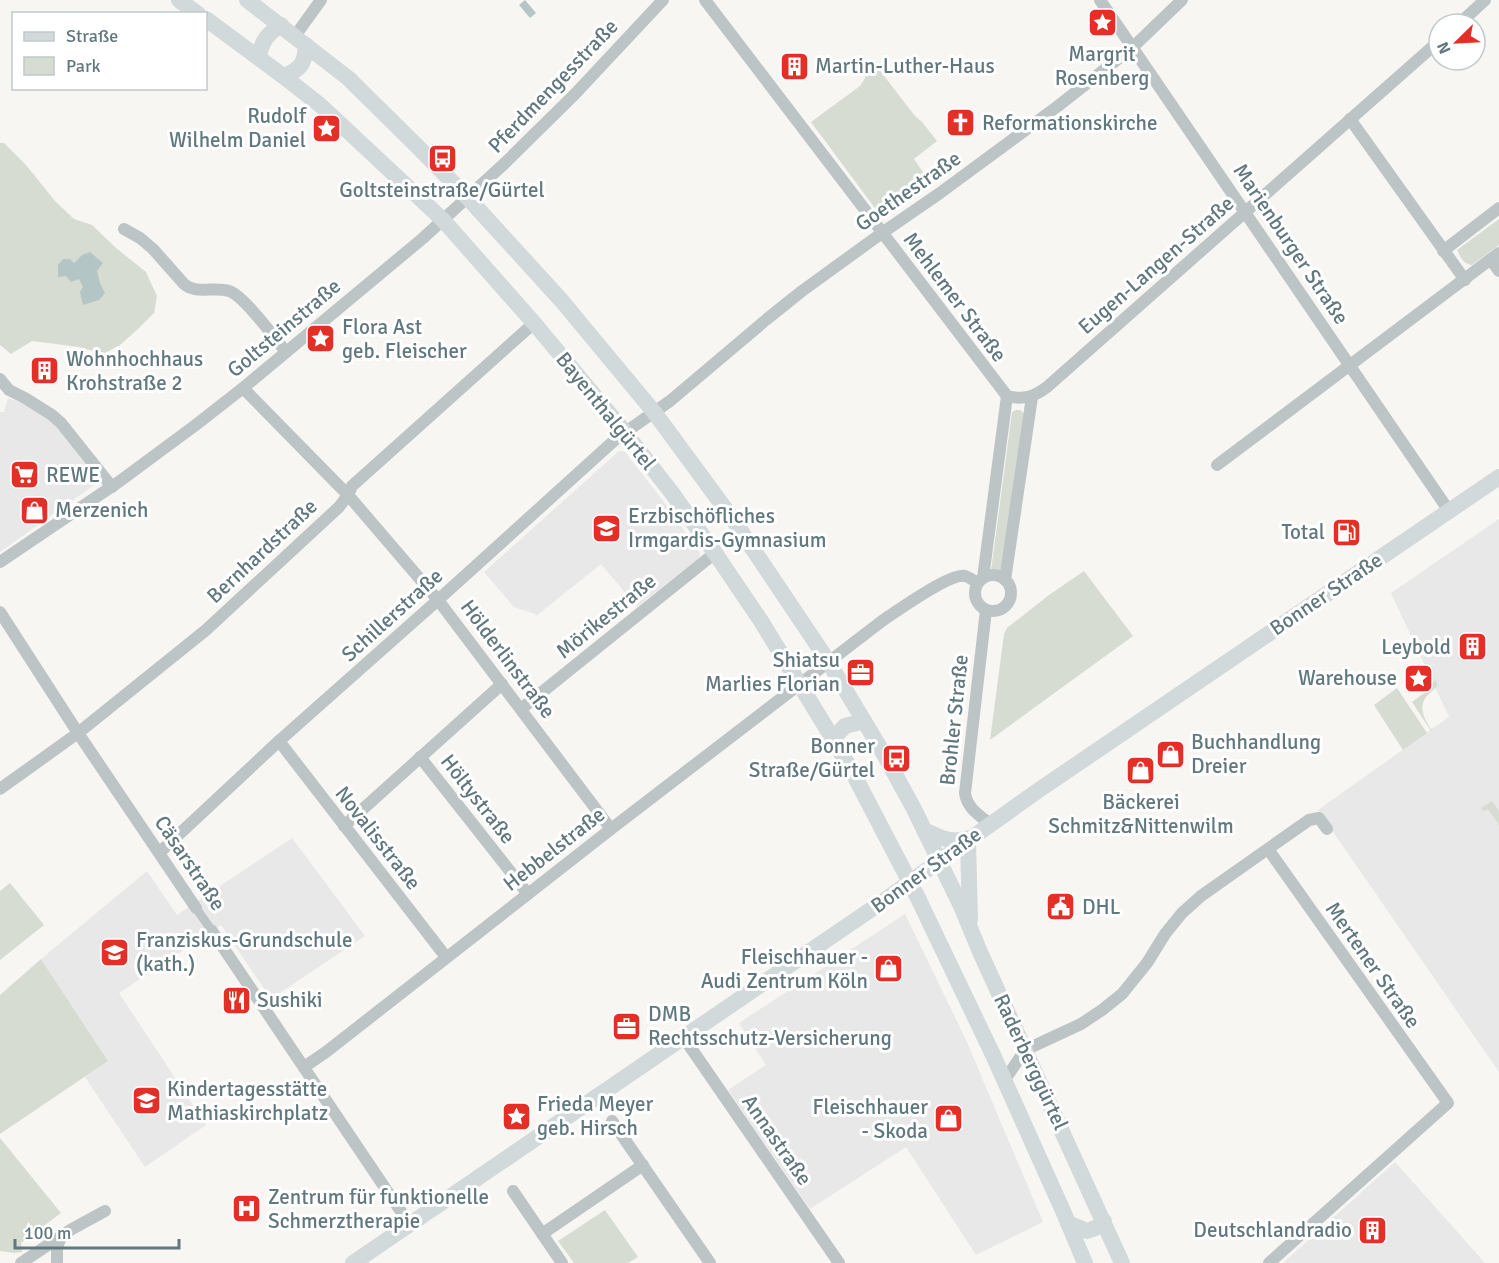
<svg xmlns="http://www.w3.org/2000/svg" width="1499" height="1263" viewBox="0 0 1499 1263" font-family="Signika,sans-serif">
<style>
.built{fill:#e7e8e7}
.green{fill:#d7dcd2}
.water{fill:#b3c5c5}
.lines{fill:none;stroke-linecap:round;stroke-linejoin:round}
.pedestrian{stroke:#bdc4c6;stroke-width:9}
.minor{stroke:#bdc4c6;stroke-width:12}
.secondary{stroke:#d2d9db;stroke-width:16}
.labels{text-anchor:middle;stroke-width:6;stroke-linejoin:round;paint-order:stroke}
.poi-label{font-size:21px;fill:#61787f;stroke:#fff;text-anchor:start}
.street-label{font-size:21px;fill:#61787f;stroke:#fff}
</style>
<rect width="100%" height="100%" fill="#f7f6f3"/>
<!-- built -->
<g class="built">
<path d="M8 398 22 403 54 423 101 480 0 552V412H4Z"/>
<path d="M620 451 625 452 667 506 700 553 699 558 637 607 601 564 536 616 535 614 514 607 484 572 618 452Z"/>
<path d="M1499 519V1072L1318 810 1449 717 1391 593Z"/>
<path d="M292 838 365 936 271 999 221 925 119 993 206 1125 145 1167 85 1077 108 1061 41 959 147 871 177 915Z"/>
<path d="M905 914 966 1040 1043 1222 976 1255 906 1147 810 1209 728 1090 766 1065 739 1023Z"/>
<path d="M1395 1162 1485 1263H1283Z"/>
</g>
<!-- green -->
<g class="green">
<path d="M874 63 915 116 922 122 937 141 914 159 929 181 883 219 811 122 860 86C866 79 867 69 874 63Z"/>
<path d="M0 143H4L26 165 55 201 74 219 92 225 116 248 146 272 157 296 154 313 138 329 120 345 103 354 79 347 32 341 11 354 0 345Z"/>
<path d="M1499 219V245L1472 265C1463 264 1461 258 1457 250Z"/>
<path d="M1016 410H1020L1026 415 1000 573 991 571 1012 412Z"/>
<path d="M1084 571 1133 636 990 740 1004 634 1007 628 1049 595Z"/>
<path d="M1436 680 1437 686C1434 690 1429 693 1426 697 1418 708 1425 721 1432 730L1431 731 1412 702 1431 688 1430 685Z"/>
<path d="M1397 688 1427 733 1403 750 1374 705Z"/>
<path d="M1492 801 1499 811V825L1488 809 1484 811 1481 808Z"/>
<path d="M10 883 44 925 0 960V891Z"/>
<path d="M41 959 108 1061 0 1134V995Z"/>
<path d="M0 1138 61 1213 21 1243 22 1252 14 1253 0 1251Z"/>
<path d="M605 1210 638 1257 628 1263H574L558 1241Z"/>
</g>
<!-- water -->
<g class="water">
<path d="M525 0 536 13 530 18 519 5Z"/>
<path d="M90 252 103 263 97 271 100 283 105 293 99 300 83 305 80 292 83 287 79 279 71 282 66 276 58 277V265L63 259H70L74 263 82 255Z"/>
</g>
<g class="lines">
<!-- pedestrian -->
<path class="pedestrian" d="M196 908 212 931"/>
<!-- minor -->
<g class="minor">
<path d="M705 0 1007 396C1023 400 1034 397 1047 387L1439 41"/>
<path d="M1100 0 1449 511"/>
<path d="M1459 24 1485 0"/>
<path d="M295 36 321 0"/>
<path d="M1350 119 1465 280"/>
<path d="M124 229 140 238 153 249 184 284C197 295 213 286 229 291 243 295 275 338 286 352"/>
<path d="M1443 251 1499 208"/>
<path d="M1491 260 1499 271"/>
<path d="M0 379 9 390 25 398 52 415 61 423 112 487"/>
<path d="M243 388 348 495 438 600 611 829"/>
<path d="M1217 465 1499 253"/>
<path d="M0 562 120 481 197 424 243 388 422 239 505 163 575 94 663 0"/>
<circle cx="993" cy="593" r="18"/>
<path d="M983 578 1007 396"/>
<path d="M1005 580 1032 397"/>
<path d="M986 610 965 793C967 808 979 815 990 824"/>
<path d="M0 612 78 733 196 908"/>
<path d="M521 709 715 553"/>
<path d="M279 741 446 957"/>
<path d="M420 757 528 894"/>
<path d="M0 789 78 733 206 630 339 507 348 495 352 486 534 323"/>
<path d="M344 826 502 684"/>
<path d="M1268 849 1448 1103 1269 1263"/>
<path d="M160 852 279 741 438 600 617 438 670 401 767 319 802 291 882 233 940 193 1058 106 1132 48 1182 0"/>
<path d="M212 931 410 1225"/>
<path d="M684 1038 839 1263"/>
<path d="M304 1067 326 1052 611 829 882 621C897 611 950 573 965 576 969 577 974 581 978 583"/>
<path d="M1004 1081 1025 1050 1081 1024 1102 1010 1122 994 1147 963 1165 934 1182 913 1201 896 1309 820 1319 818 1327 829"/>
<path d="M612 1121 710 1263"/>
<path d="M513 1191 562 1263"/>
<path d="M542 1234 643 1165"/>
<path d="M21 1263 72 1229 105 1211"/>
<path d="M57 1263V1247L61 1237"/>
</g>
<!-- secondary -->
<g class="secondary">
<path d="M179 0 198 14"/>
<path d="M247 0 348 78 417 146 468 198 561 300 654 412 732 518 828 661 885 756 914 809 961 906 980 952 1122 1263"/>
<path d="M206 19 283 76 320 105 443 220 534 323 619 425 672 493 715 553 761 621 833 739 854 775 917 896 993 1055 1063 1211 1085 1263"/>
<path d="M259 57C261 42 268 33 281 25"/>
<path d="M283 76C301 70 305 63 306 45"/>
<path d="M833 739 845 726 864 721"/>
<path d="M924 830C943 838 949 844 970 838"/>
<path d="M968 841 970 920"/>
<path d="M1068 1223 1087 1231 1101 1226 1104 1221"/>
<path d="M353 1263 882 902 1036 792 1499 477"/>
</g>
</g>
<!-- icons -->
<defs>
<symbol id="sight-square" viewBox="-11 -11 22 22"><rect x="-9" y="-9" width="18" height="18" rx="4" fill="#e42f26" stroke="#fff"/><path d="M0-6L1.8-2.2L6-1.7L2.9 1.2L3.7 5.4L0 3.3L-3.7 5.4L-2.9 1.2L-6-1.7L-1.8-2.2Z" fill="#fff"/></symbol>
<symbol id="building-square" viewBox="-11 -11 22 22"><rect x="-9" y="-9" width="18" height="18" rx="4" fill="#e42f26" stroke="#fff"/><path d="M-4-6H4V6H1V3H-1V6H-4ZM-2.5-4.3h1.7v1.8h-1.7ZM.8-4.3h1.7v1.8H.8ZM-2.5-1h1.7V.8h-1.7ZM.8-1h1.7V.8H.8Z" fill="#fff"/></symbol>
<symbol id="church-square" viewBox="-11 -11 22 22"><rect x="-9" y="-9" width="18" height="18" rx="4" fill="#e42f26" stroke="#fff"/><path d="M-1.2-6h2.4v3.5h3.3v2.4h-3.3V6h-2.4V-.1h-3.3v-2.4h3.3Z" fill="#fff"/></symbol>
<symbol id="bus-square" viewBox="-11 -11 22 22"><rect x="-9" y="-9" width="18" height="18" rx="4" fill="#e42f26" stroke="#fff"/><path d="M-5-6H5V4H4V6H2V4H-2V6H-4V4H-5ZM-3.5-4V0h7V-4ZM-3.5 1.2v1.5H-2V1.2ZM2 1.2v1.5H3.5V1.2Z" fill="#fff"/></symbol>
<symbol id="supermarket-square" viewBox="-11 -11 22 22"><rect x="-9" y="-9" width="18" height="18" rx="4" fill="#e42f26" stroke="#fff"/><path d="M-6-5.5h2.5l.6 2H6L4.5 2H-2.5L-4.4-4H-6ZM-1.5 3.2a1.3 1.3 0 1 0 .1 0ZM3 3.2a1.3 1.3 0 1 0 .1 0Z" fill="#fff"/></symbol>
<symbol id="shop-square" viewBox="-11 -11 22 22"><rect x="-9" y="-9" width="18" height="18" rx="4" fill="#e42f26" stroke="#fff"/><path d="M-5-2.5h2.3a2.7 3.5 0 0 1 5.4 0H5L5.5 6h-11ZM-1.5-2.5h3a1.5 2.3 0 0 0-3 0Z" fill="#fff"/></symbol>
<symbol id="school-square" viewBox="-11 -11 22 22"><rect x="-9" y="-9" width="18" height="18" rx="4" fill="#e42f26" stroke="#fff"/><path d="M0-5L7-2L0 1L-7-2ZM-4 1L0 2.5L4 1V4Q0 6-4 4Z" fill="#fff"/></symbol>
<symbol id="fuel-square" viewBox="-11 -11 22 22"><rect x="-9" y="-9" width="18" height="18" rx="4" fill="#e42f26" stroke="#fff"/><path d="M-5.5-6h7V0h2V4h1.3V-2.5L3-4.5l.8-.8L6-3V5H2.5V1h-1V6h-7ZM-4.2-4.7v3.2H.2V-4.7Z" fill="#fff"/></symbol>
<symbol id="office-square" viewBox="-11 -11 22 22"><rect x="-9" y="-9" width="18" height="18" rx="4" fill="#e42f26" stroke="#fff"/><path d="M-6-3h4V-5.5h4V-3h4V5H-6ZM-1-4.5V-3h2v-1.5ZM-6 0V1H6V0Z" fill="#fff"/></symbol>
<symbol id="civic-square" viewBox="-11 -11 22 22"><rect x="-9" y="-9" width="18" height="18" rx="4" fill="#e42f26" stroke="#fff"/><path d="M-.6-6.5H3V-4.5H.6V-3L4-1V1h2V6H-6V1h2V-1L-.6-3ZM-1.2 2.5V6h2.4V2.5Z" fill="#fff"/></symbol>
<symbol id="restaurant-square" viewBox="-11 -11 22 22"><rect x="-9" y="-9" width="18" height="18" rx="4" fill="#e42f26" stroke="#fff"/><path d="M-5-6h1v4h1v-4h1v4h1v-4h1v5L-1.5 .5V6h-2V.5L-5-1ZM5-6V6H3V1.5H1.5Q1.5-4 5-6Z" fill="#fff"/></symbol>
<symbol id="hospital-square" viewBox="-11 -11 22 22"><rect x="-9" y="-9" width="18" height="18" rx="4" fill="#e42f26" stroke="#fff"/><path d="M-5-5h3v3.5h4V-5h3V5h-3V1.5h-4V5h-3Z" fill="#fff"/></symbol>
</defs>
<g fill-rule="evenodd">
<use href="#sight-square" x="1086" y="6" width="33" height="33"/>
<use href="#building-square" x="778" y="50" width="33" height="33"/>
<use href="#church-square" x="944" y="106" width="33" height="33"/>
<use href="#sight-square" x="310" y="112" width="33" height="33"/>
<use href="#bus-square" x="426" y="142" width="33" height="33"/>
<use href="#sight-square" x="304" y="322" width="33" height="33"/>
<use href="#building-square" x="28" y="354" width="33" height="33"/>
<use href="#supermarket-square" x="8" y="458" width="33" height="33"/>
<use href="#shop-square" x="18" y="494" width="33" height="33"/>
<use href="#school-square" x="590" y="512" width="33" height="33"/>
<use href="#fuel-square" x="1330" y="516" width="33" height="33"/>
<use href="#building-square" x="1456" y="630" width="33" height="33"/>
<use href="#office-square" x="844" y="656" width="33" height="33"/>
<use href="#sight-square" x="1402" y="662" width="33" height="33"/>
<use href="#shop-square" x="1154" y="738" width="33" height="33"/>
<use href="#bus-square" x="880" y="742" width="33" height="33"/>
<use href="#shop-square" x="1124" y="754" width="33" height="33"/>
<use href="#civic-square" x="1044" y="890" width="33" height="33"/>
<use href="#school-square" x="98" y="936" width="33" height="33"/>
<use href="#shop-square" x="872" y="952" width="33" height="33"/>
<use href="#restaurant-square" x="220" y="984" width="33" height="33"/>
<use href="#office-square" x="610" y="1010" width="33" height="33"/>
<use href="#school-square" x="130" y="1084" width="33" height="33"/>
<use href="#sight-square" x="500" y="1100" width="33" height="33"/>
<use href="#shop-square" x="932" y="1102" width="33" height="33"/>
<use href="#hospital-square" x="230" y="1192" width="33" height="33"/>
<use href="#building-square" x="1356" y="1214" width="33" height="33"/>
</g>
<g class="labels">
<!-- poi labels -->
<g class="poi-label">
<text x="1102" y="61" text-anchor="middle">Margrit<tspan x="1102" dy="24">Rosenberg</tspan></text>
<text x="815" y="73">Martin-Luther-Haus</text>
<text x="306" y="123" text-anchor="end">Rudolf<tspan x="306" dy="24">Wilhelm Daniel</tspan></text>
<text x="982" y="130">Reformationskirche</text>
<text x="442" y="197" text-anchor="middle">Goltsteinstraße/Gürtel</text>
<text x="342" y="334">Flora Ast<tspan x="342" dy="24">geb. Fleischer</tspan></text>
<text x="66" y="366">Wohnhochhaus<tspan x="66" dy="24">Krohstraße 2</tspan></text>
<text x="46" y="482">REWE</text>
<text x="55" y="517">Merzenich</text>
<text x="628" y="523">Erzbischöfliches<tspan x="628" dy="24">Irmgardis-Gymnasium</tspan></text>
<text x="1325" y="539" text-anchor="end">Total</text>
<text x="1451" y="654" text-anchor="end">Leybold</text>
<text x="840" y="667" text-anchor="end">Shiatsu<tspan x="840" dy="24">Marlies Florian</tspan></text>
<text x="1397" y="685" text-anchor="end">Warehouse</text>
<text x="1191" y="749">Buchhandlung<tspan x="1191" dy="24">Dreier</tspan></text>
<text x="875" y="753" text-anchor="end">Bonner<tspan x="875" dy="24">Straße/Gürtel</tspan></text>
<text x="1141" y="809" text-anchor="middle">Bäckerei<tspan x="1141" dy="24">Schmitz&amp;Nittenwilm</tspan></text>
<text x="1082" y="914">DHL</text>
<text x="136" y="947">Franziskus-Grundschule<tspan x="136" dy="24">(kath.)</tspan></text>
<text x="868" y="964" text-anchor="end">Fleischhauer -<tspan x="868" dy="24">Audi Zentrum Köln</tspan></text>
<text x="257" y="1007">Sushiki</text>
<text x="648" y="1021">DMB<tspan x="648" dy="24">Rechtsschutz-Versicherung</tspan></text>
<text x="167" y="1096">Kindertagesstätte<tspan x="167" dy="24">Mathiaskirchplatz</tspan></text>
<text x="537" y="1111">Frieda Meyer<tspan x="537" dy="24">geb. Hirsch</tspan></text>
<text x="928" y="1114" text-anchor="end">Fleischhauer<tspan x="928" dy="24">- Skoda</tspan></text>
<text x="268" y="1204">Zentrum für funktionelle<tspan x="268" dy="24">Schmerztherapie</tspan></text>
<text x="1352" y="1237" text-anchor="end">Deutschlandradio</text>
</g>
<!-- street labels -->
<g class="street-label">
<text transform="translate(553 86) rotate(-46)" y="7">Pferdmengesstraße</text>
<text transform="translate(908 191) rotate(-35)" y="7">Goethestraße</text>
<text transform="translate(1291 244) rotate(56)" y="7">Marienburger Straße</text>
<text transform="translate(1156 265) rotate(-41)" y="7">Eugen-Langen-Straße</text>
<text transform="translate(955 297) rotate(53)" y="7">Mehlemer Straße</text>
<text transform="translate(284 328) rotate(-40)" y="7">Goltsteinstraße</text>
<text transform="translate(606 411) rotate(51)" y="7">Bayenthalgürtel</text>
<text transform="translate(262 551) rotate(-43)" y="7">Bernhardstraße</text>
<text transform="translate(1326 594) rotate(-34)" y="7">Bonner Straße</text>
<text transform="translate(392 615) rotate(-42)" y="7">Schillerstraße</text>
<text transform="translate(606 616) rotate(-39)" y="7">Mörikestraße</text>
<text transform="translate(508 659) rotate(53)" y="7">Hölderlinstraße</text>
<text transform="translate(954 720) rotate(-84)" y="7">Brohler Straße</text>
<text transform="translate(478 799) rotate(52)" y="7">Höltystraße</text>
<text transform="translate(378 838) rotate(52)" y="7">Novalisstraße</text>
<text transform="translate(554 849) rotate(-38)" y="7">Hebbelstraße</text>
<text transform="translate(190 863) rotate(56)" y="7">Cäsarstraße</text>
<text transform="translate(926 870) rotate(-36)" y="7">Bonner Straße</text>
<text transform="translate(1373 965) rotate(55)" y="7">Mertener Straße</text>
<text transform="translate(1031 1062) rotate(65)" y="7">Raderberggürtel</text>
<text transform="translate(777 1140) rotate(55)" y="7">Annastraße</text>
</g>
</g>
<!-- legend -->
<rect x="12" y="12" width="195" height="78" fill="#ffffff" stroke="#c0c9cc" stroke-width="1.5"/>
<rect x="24" y="32" width="30" height="9" fill="#d2d9db" stroke="#c0c9cc" stroke-width="1.5"/>
<text x="66" y="42" font-size="18" fill="#61787f">Straße</text>
<rect x="24" y="57" width="30" height="18" fill="#d7dcd2" stroke="#c0c9cc" stroke-width="1.5"/>
<text x="66" y="72" font-size="18" fill="#61787f">Park</text>
<!-- north arrow -->
<g transform="translate(1457 42) rotate(246)"><circle r="28" fill="#ffffff" stroke="#c0c9cc" stroke-width="1.5"/>
<path d="M0-4.5L10 22L0 15L-10 22Z" fill="#e42f26"/>
<text y="-9" font-size="16" font-weight="bold" text-anchor="middle" fill="#61787f">N</text>
</g>
<!-- scale -->
<path d="M15 1239v9h164v-9" fill="none" stroke="#61787f" stroke-width="3"/>
<text x="24" y="1239" font-size="18" fill="#61787f" stroke="#ffffff" stroke-width="4.5" paint-order="stroke">100 m</text>
</svg>
